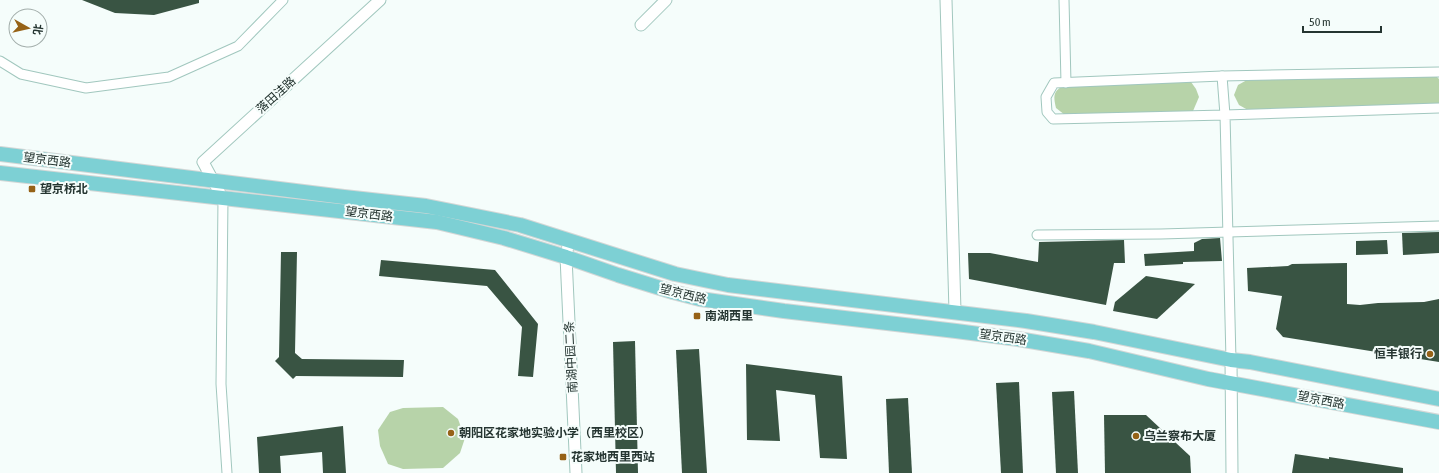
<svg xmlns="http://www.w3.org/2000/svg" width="1439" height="473" viewBox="0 0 1439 473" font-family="'Asap Condensed','Noto Sans SC',sans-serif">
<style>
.green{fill:#b7d3a9}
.building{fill:#395443}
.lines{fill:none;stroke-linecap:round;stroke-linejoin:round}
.minor-casing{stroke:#a1c7be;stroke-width:11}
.tertiary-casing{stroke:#a1c7be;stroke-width:13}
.primary-casing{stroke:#d3d7d6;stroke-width:16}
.minor{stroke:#fff;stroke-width:9}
.tertiary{stroke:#fff;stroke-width:11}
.primary{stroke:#7dd0d4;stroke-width:14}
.poi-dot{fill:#966217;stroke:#f5fdfb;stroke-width:1.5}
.labels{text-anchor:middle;stroke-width:4;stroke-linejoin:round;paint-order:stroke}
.street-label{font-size:12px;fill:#253531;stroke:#f5fdfb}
.poi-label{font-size:12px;font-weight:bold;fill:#253531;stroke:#f5fdfb;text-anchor:start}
</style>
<rect width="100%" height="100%" fill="#f5fdfb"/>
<!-- green -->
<g class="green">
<path d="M1435 75 1439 79V103L1437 104 1248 110 1239 105 1234 95 1238 85 1247 80Z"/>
<path d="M1191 82 1196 89 1199 97 1193 111 1065 115 1056 108C1053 95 1053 91 1066 84Z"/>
<path d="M443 407 458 419 465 438 460 453 443 468 403 469 388 464 380 446 378 430 390 412 403 408Z"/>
</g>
<!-- building -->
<g class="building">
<path d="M82 0H199V3L154 15 115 13Z"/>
<path d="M1439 232V253L1403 255 1402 233Z"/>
<path d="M1220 238 1222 261 1183 262V264L1145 266 1144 254 1194 251V243L1202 239Z"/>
<path d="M1124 240 1125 263H1114L1106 305 969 279 968 253H990L1038 262 1039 242Z"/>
<path d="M1387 240 1388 254 1356 255V241Z"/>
<path d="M281 252H297L295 353 302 359 404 360 403 377 296 376 293 379 275 361 279 357Z"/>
<path d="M381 260 495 270 538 324 533 377 518 376 522 327 487 286 379 276Z"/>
<path d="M1347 263V304L1360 305 1378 303 1424 302 1439 299V362L1283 337 1276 329 1282 296 1248 291 1247 268 1288 266 1292 264Z"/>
<path d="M1146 276 1195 284 1157 319 1113 311 1115 302Z"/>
<path d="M635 341 638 473H616L613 342Z"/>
<path d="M699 349 707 473H682L676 350Z"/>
<path d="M746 364 842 376 847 459 820 458 815 395 776 390 780 441 747 440Z"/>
<path d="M1019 382 1023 473H1001L996 383Z"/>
<path d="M1074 391 1078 473H1056L1052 392Z"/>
<path d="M908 398 912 473H889L886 399Z"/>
<path d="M1104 415H1146L1190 456 1191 473H1105Z"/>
<path d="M343 426 346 473H323L322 452 280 456 281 473H259L257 437Z"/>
<path d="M1295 454 1329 459V457L1403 468V473H1292Z"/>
</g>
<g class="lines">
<defs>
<g id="minor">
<path d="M1064 0 1066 83"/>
<path d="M0 61 21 74 86 88 169 77 238 46 283 0"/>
<path d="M1222 76 1439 72"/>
<path d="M223 199 221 384 227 473"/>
<path d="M1037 235 1161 234 1439 226"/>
<path d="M1231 360 1225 115 1053 119 1047 112 1046 97 1054 83 1222 76 1225 115 1439 108"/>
</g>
<g id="tertiary">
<path d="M946 0 955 311"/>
<path d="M641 25 666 0"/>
<path d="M223 199 203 162 380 0"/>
<path d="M569 240 566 257 576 473"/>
<path d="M1231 360 1232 473"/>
</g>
<g id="primary">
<path d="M0 154 344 197 426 206 520 225 675 274 728 285 1026 321 1094 332 1231 360 1250 362 1439 399"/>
<path d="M0 173 437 222 504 238 566 257 618 275 673 292 700 299 784 311 956 331 1018 339 1089 351 1208 379 1439 422"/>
</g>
</defs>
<!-- minor casing -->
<use href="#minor" class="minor-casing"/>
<!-- tertiary casing -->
<use href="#tertiary" class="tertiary-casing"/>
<!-- primary casing -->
<use href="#primary" class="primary-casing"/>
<!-- minor -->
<use href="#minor" class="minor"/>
<!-- tertiary -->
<use href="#tertiary" class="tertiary"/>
<!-- primary -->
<use href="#primary" class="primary"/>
</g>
<!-- markers -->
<g class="poi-dot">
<rect x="28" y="185" width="8" height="8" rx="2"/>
<rect x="693" y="312" width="8" height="8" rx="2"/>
<circle cx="1430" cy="354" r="4"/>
<circle cx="451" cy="433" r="4"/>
<circle cx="1136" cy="436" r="4"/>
<rect x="559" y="453" width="8" height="8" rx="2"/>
</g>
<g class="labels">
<!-- street labels -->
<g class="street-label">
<text transform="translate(276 95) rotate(-42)" y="4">落田洼路</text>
<text transform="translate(47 160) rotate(7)" y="4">望京西路</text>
<text transform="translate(369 214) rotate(7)" y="4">望京西路</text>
<text transform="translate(683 294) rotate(14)" y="4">望京西路</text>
<text transform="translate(1003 337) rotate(8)" y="4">望京西路</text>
<text transform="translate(571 357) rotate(-93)" y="4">南湖中园二条</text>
<text transform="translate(1321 400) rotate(11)" y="4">望京西路</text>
</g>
<!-- poi labels -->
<g class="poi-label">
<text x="40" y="193">望京桥北</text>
<text x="705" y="320">南湖西里</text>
<text x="1422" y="358" text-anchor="end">恒丰银行</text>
<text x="459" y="437">朝阳区花家地实验小学（西里校区）</text>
<text x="1144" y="440">乌兰察布大厦</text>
<text x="571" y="461">花家地西里西站</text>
</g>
</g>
<!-- north arrow -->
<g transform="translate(28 28) rotate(98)"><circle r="19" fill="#f5fdfb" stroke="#a2adaa"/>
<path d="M0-3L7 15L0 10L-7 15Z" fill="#966217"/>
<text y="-6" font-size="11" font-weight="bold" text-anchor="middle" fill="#253531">北</text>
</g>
<!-- scale -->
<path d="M1303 26v6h78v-6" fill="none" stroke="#253531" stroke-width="2"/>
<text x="1309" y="26" font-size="12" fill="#253531" stroke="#f5fdfb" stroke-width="3" paint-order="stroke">50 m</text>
</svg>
